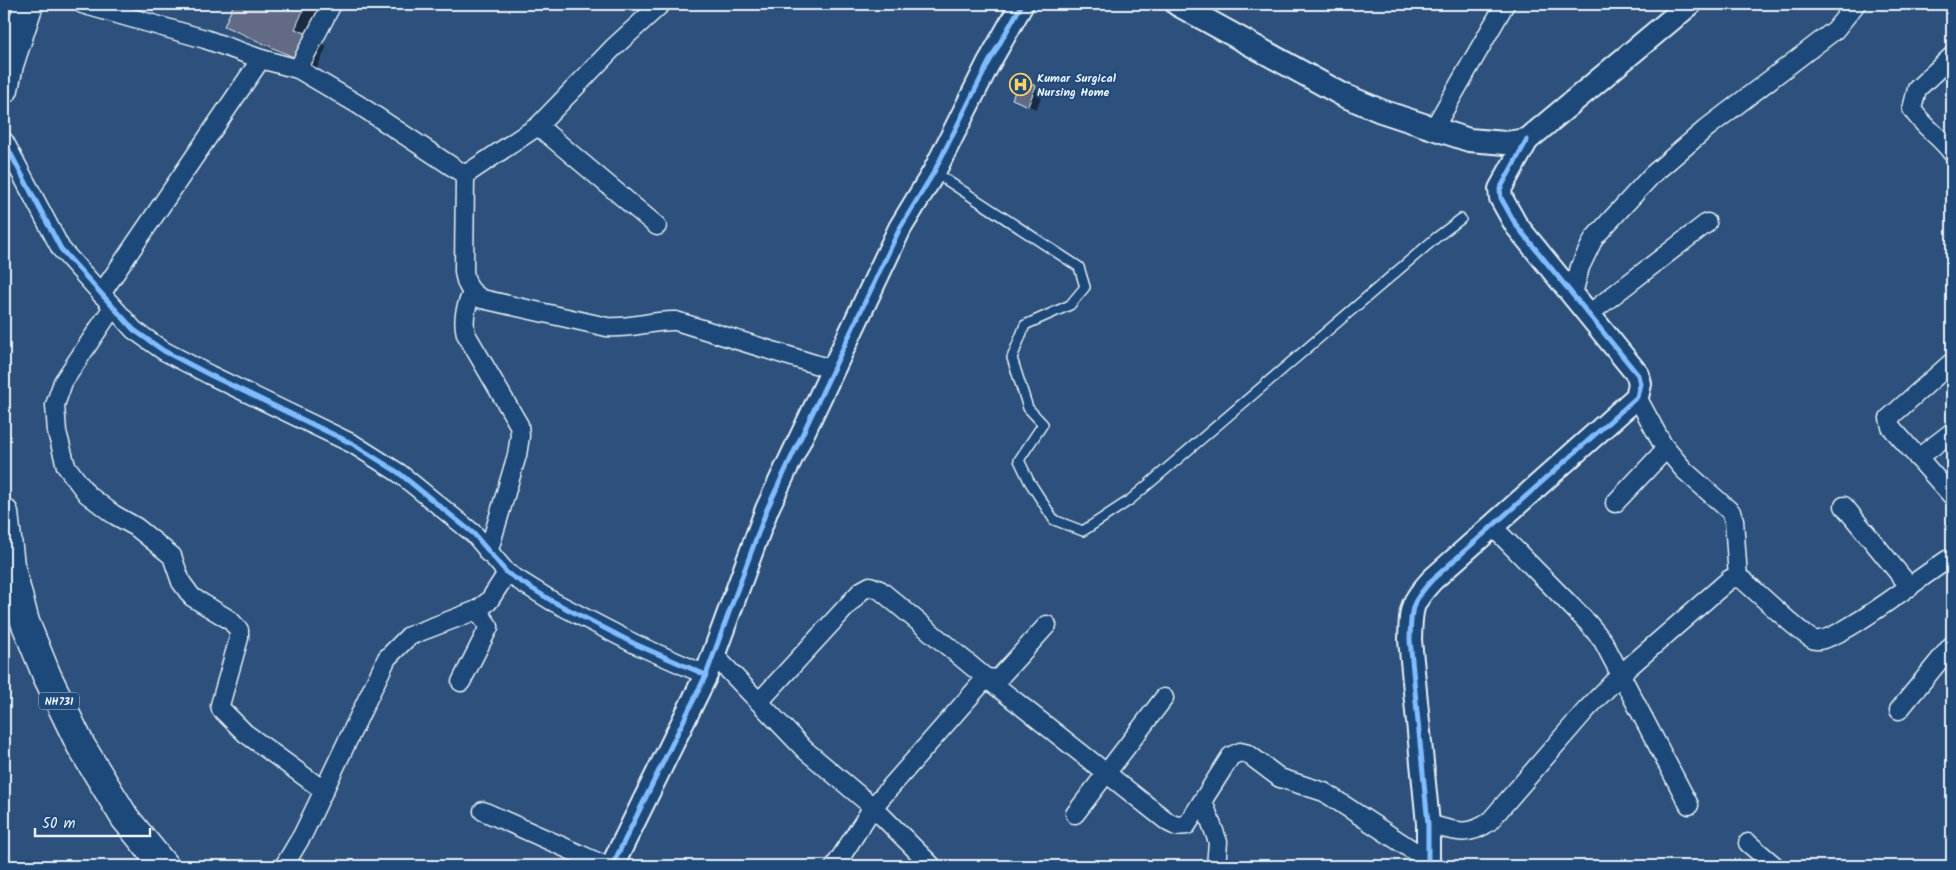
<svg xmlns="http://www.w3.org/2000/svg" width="1956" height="870" viewBox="0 0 1956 870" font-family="Kalam,sans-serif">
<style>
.shadow{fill:#0007}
.building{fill:#636b85;stroke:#e8f1f8}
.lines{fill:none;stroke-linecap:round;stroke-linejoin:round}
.service-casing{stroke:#e8f1f8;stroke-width:12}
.minor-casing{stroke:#e8f1f8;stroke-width:21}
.tertiary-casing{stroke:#e8f1f8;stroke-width:26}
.trunk-casing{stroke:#e8f1f8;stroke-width:31}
.service{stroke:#1f4a7a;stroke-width:9}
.minor{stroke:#1f4a7a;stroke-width:18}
.tertiary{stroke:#1f4a7a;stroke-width:22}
.trunk{stroke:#1f4a7a;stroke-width:28}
.cycleway-casing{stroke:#1f4a7a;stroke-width:8}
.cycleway{stroke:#80bcff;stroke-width:5}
.labels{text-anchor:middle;stroke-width:4;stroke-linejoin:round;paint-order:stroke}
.shield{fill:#1f4a7a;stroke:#acbfd2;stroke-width:1}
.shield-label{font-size:11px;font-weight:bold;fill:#e8f1f8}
.poi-label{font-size:12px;font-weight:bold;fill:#e8f1f8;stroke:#1f4a7a;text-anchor:start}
</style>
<rect width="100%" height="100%" fill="#2d517c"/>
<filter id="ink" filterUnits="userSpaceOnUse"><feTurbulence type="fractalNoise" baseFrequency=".02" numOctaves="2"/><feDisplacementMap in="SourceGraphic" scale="10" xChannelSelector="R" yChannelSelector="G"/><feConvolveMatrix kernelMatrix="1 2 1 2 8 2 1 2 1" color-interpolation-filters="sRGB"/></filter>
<g filter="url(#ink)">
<!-- shadow -->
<g class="shadow">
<path d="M235 4H325L312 38 327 46 317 68 242 36 226 26Z"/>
<path d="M1035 88 1044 92 1036 109 1022 103Z"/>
</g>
<!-- building -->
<g class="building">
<path d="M234 4H306L295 29 311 35 300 60 224 26Z"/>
<path d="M1020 79 1036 86 1028 106 1012 99Z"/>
</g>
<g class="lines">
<defs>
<path id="service" d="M934 172 1079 267 1085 287 1070 305 1025 325 1012 358 1028 408 1043 424 1019 460 1029 481 1054 520 1083 531 1130 500 1437 237 1461 219"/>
<g id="minor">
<path d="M82 4 205 39 261 59 298 69 359 105 465 175"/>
<path d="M661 4 613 48 538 126 465 175 464 271C466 285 469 291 482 299L607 327C631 329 653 320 676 321L834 370"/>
<path d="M1952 56 1917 89 1912 109C1922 126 1941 137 1952 153"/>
<path d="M298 69 332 4"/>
<path d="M538 126 657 226"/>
<path d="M1434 128 1505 4"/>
<path d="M4 141 61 249 134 330 164 351 210 375 353 444 399 473 474 534 507 573 552 601 635 644 706 675"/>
<path d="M472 293C466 306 462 319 466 334L519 425 520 436 517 455 488 553"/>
<path d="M101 294 261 59"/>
<path d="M1573 294 1580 267 1594 238 1652 175 1708 127 1835 30 1856 4"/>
<path d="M113 307 63 382 55 405 57 432 66 466 87 494 113 514 136 527 172 556 181 582 192 597 230 620 239 630V638L220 705 221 709 245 733 323 790"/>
<path d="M1589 314 1707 223"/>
<path d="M1952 362 1889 418 1891 427 1952 496"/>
<path d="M1637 397 1663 445 1684 470 1731 512 1734 520 1738 578"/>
<path d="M1918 458 1952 432"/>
<path d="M1615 503 1666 449"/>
<path d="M1844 506 1910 587"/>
<path d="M1492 526 1588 623 1603 641 1689 805"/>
<path d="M714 655 805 750 873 807 932 866"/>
<path d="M461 682 489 627 477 610"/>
<path d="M759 702 861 591 870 586 880 590 986 678 1168 822 1176 826 1187 825 1231 756 1240 752 1248 754 1280 778 1324 792 1429 861"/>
<path d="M1899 710 1952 645"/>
<path d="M1203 801 1218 842 1216 866"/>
<path d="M483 811 606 866"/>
<path d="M1075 814 1164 698"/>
<path d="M1428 824C1451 830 1467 838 1489 822L1586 710 1621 674 1730 579 1738 578 1744 581C1756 591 1805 638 1815 640 1838 644 1927 571 1952 557"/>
<path d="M1748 843 1775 866"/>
<path d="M284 866 303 834 387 658 409 636 477 610 489 601 507 573"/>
<path d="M835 866 873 807 986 678 998 679 1047 625"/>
</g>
<g id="tertiary">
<path d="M1177 4 1343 95 1381 111 1469 140 1506 143 1527 140 1690 4"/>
<path d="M612 866 706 675 767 509 900 228 934 172 988 64 1022 4"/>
<path d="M1428 866V824L1410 640C1411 608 1410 604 1432 580L1637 397 1640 384 1638 375 1516 225 1501 198 1500 189 1527 140"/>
</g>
<g id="trunk">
<path d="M4 89 9 65 29 4"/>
<path d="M4 513 10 565 25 622 47 676 81 746 125 818 164 866"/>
</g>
</defs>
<!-- service casing -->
<use href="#service" class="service-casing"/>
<!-- minor casing -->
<use href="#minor" class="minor-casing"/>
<!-- tertiary casing -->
<use href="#tertiary" class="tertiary-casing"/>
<!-- trunk casing -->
<use href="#trunk" class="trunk-casing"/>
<!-- service -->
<use href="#service" class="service"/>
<!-- minor -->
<use href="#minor" class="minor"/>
<!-- tertiary -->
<use href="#tertiary" class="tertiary"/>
<!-- trunk -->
<use href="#trunk" class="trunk"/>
<defs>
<g id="cycleway">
<path d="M4 141 61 249 134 330 164 351 210 375 353 444 399 473 474 534 507 573 552 601 635 644 706 675"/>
<path d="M612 866 706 675 767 509 900 228 934 172 988 64 1022 4"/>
<path d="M1428 866V824L1410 640C1411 608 1410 604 1432 580L1637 397 1640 384 1638 375 1516 225 1501 198 1500 189 1527 140"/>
</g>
</defs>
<!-- cycleway casing -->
<use href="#cycleway" class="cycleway-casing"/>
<!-- cycleway -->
<use href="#cycleway" class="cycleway"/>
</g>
</g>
<!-- icons -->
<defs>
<symbol id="hospital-ring" viewBox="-11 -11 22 22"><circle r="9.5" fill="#1f4a7a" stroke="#ffd166" stroke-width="1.5"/><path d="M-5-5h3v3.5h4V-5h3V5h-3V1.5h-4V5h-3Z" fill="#ffd166"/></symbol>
</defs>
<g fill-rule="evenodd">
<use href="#hospital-ring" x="1008" y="72" width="25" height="25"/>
</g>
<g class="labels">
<!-- shield labels -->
<rect class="shield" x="39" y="692.5" width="40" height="17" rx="4"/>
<g class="shield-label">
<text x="59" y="705">NH731</text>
</g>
<!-- poi labels -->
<g class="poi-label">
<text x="1037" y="82">Kumar Surgical<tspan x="1037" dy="14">Nursing Home</tspan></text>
</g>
</g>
<!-- margin -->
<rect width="1956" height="870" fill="none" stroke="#1f4a7a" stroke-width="20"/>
<rect x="10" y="10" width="1936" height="850" fill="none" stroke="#e8f1f8" stroke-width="2" filter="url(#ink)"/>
<!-- scale -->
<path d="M35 828v8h115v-8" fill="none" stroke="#e8f1f8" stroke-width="2.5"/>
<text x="42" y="828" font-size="15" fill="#e8f1f8" stroke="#1f4a7a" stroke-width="4" paint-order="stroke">50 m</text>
</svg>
